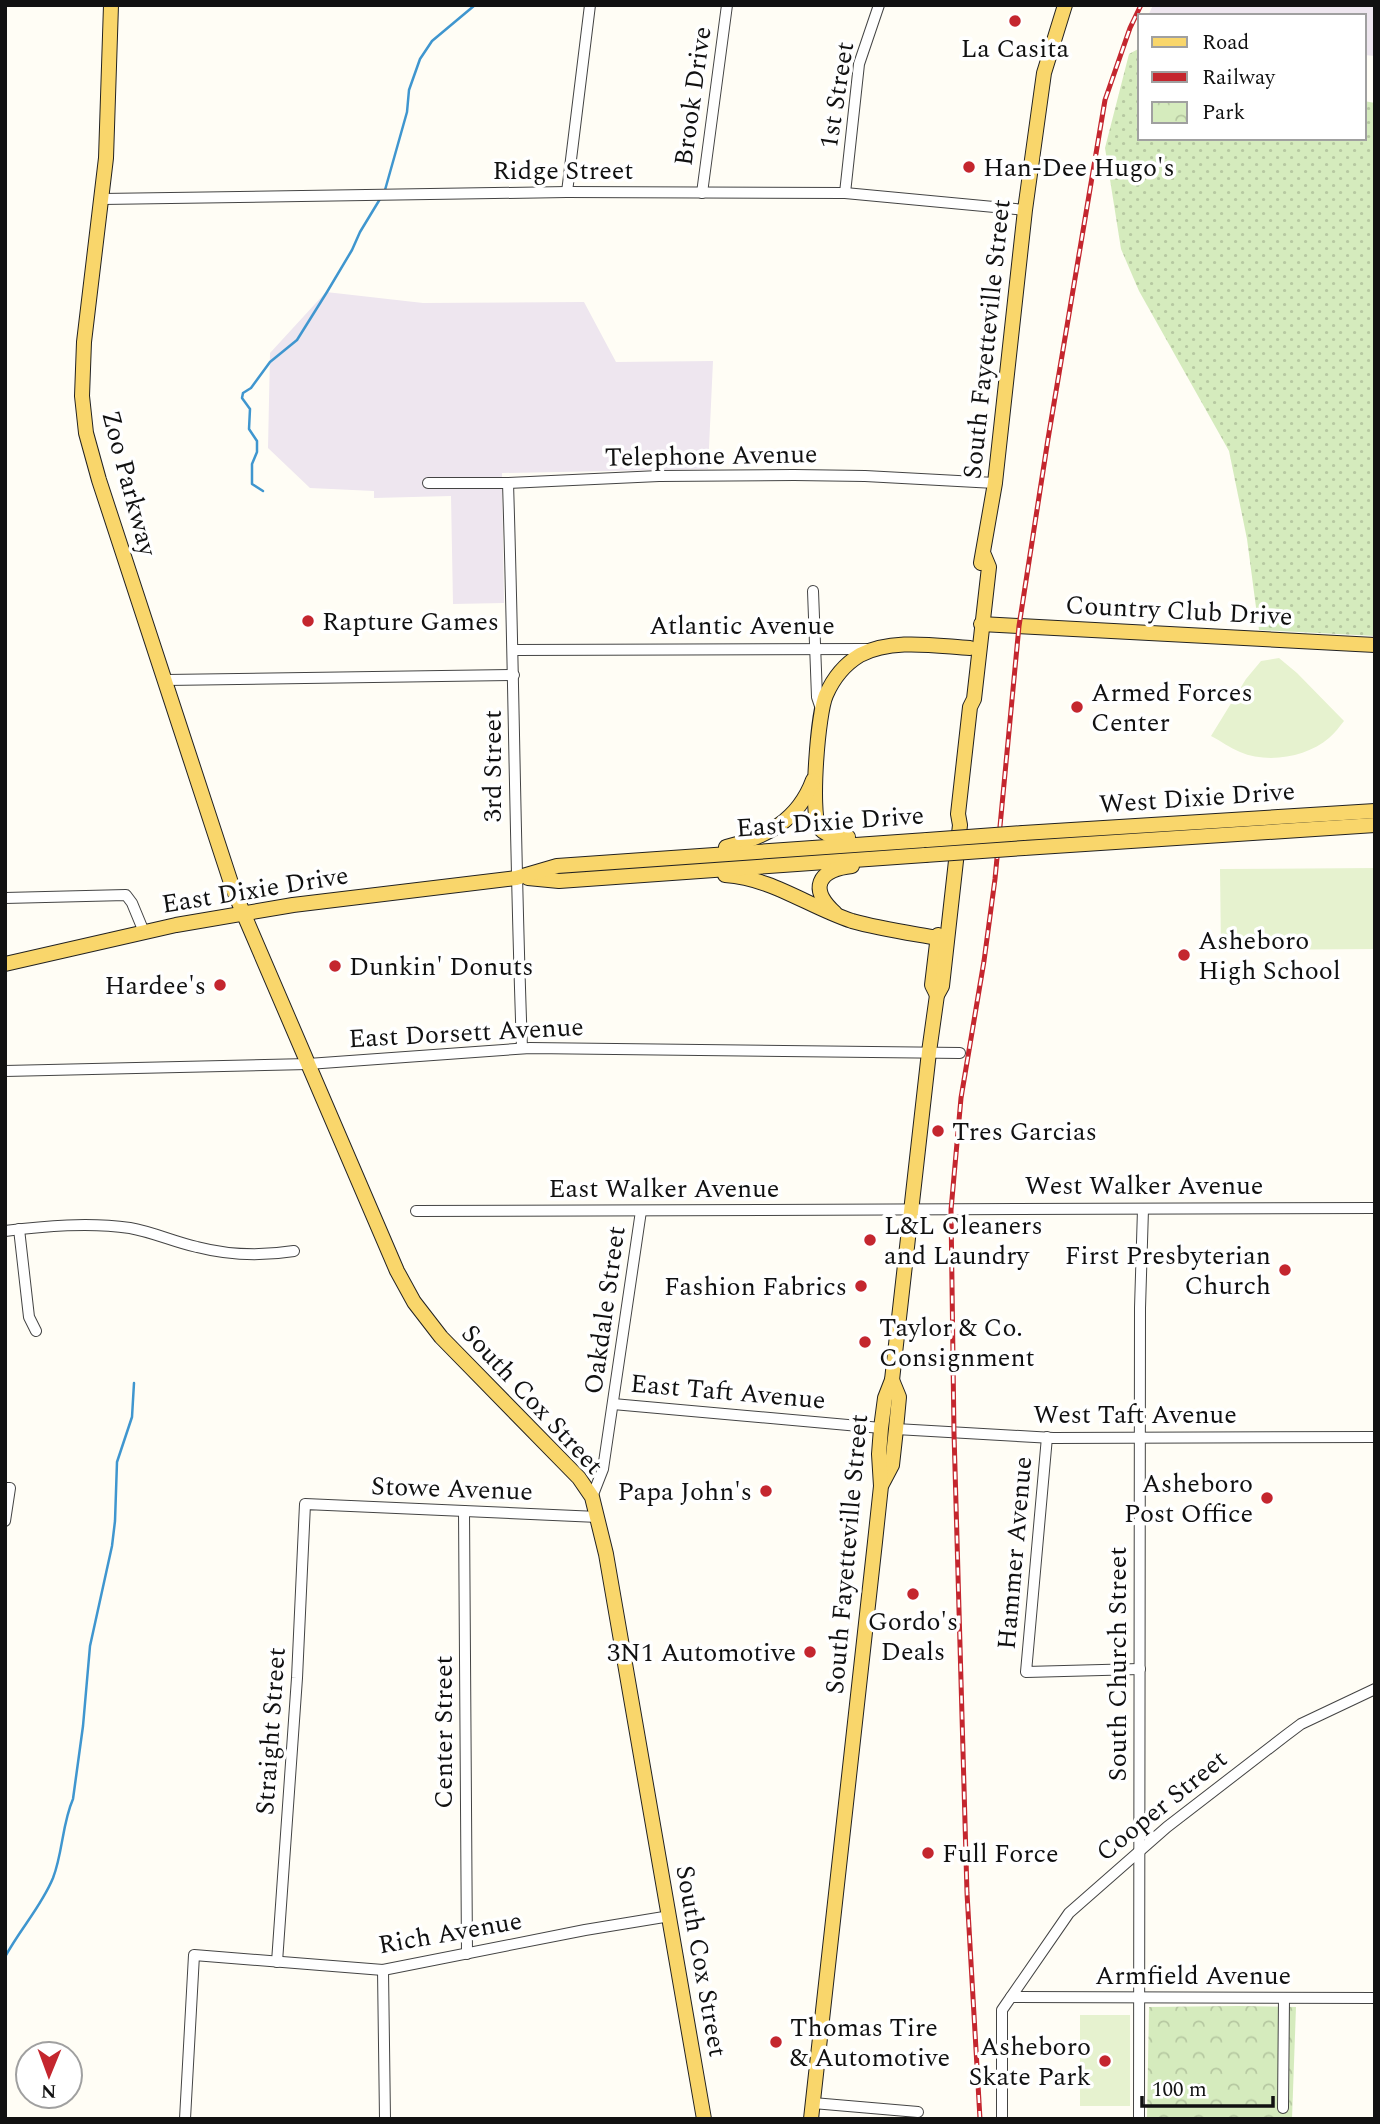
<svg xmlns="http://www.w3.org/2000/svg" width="1380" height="2124" viewBox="0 0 1380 2124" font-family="Spectral,serif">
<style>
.industrial{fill:#eee6ef}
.grass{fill:url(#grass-dots)}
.park{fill:url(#park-crowns)}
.pitch{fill:#e6f2cf}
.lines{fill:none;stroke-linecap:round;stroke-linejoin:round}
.stream{stroke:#3f96cf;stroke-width:2.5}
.minor-casing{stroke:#444;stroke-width:12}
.major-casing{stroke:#222;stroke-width:16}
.minor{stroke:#fff;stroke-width:10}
.major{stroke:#f9d66b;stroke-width:14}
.rail-casing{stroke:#c4262e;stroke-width:5}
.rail{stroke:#fff;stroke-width:2.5;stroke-dasharray:8;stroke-linecap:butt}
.major-bridge-casing{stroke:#222;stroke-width:16;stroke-linecap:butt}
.major-bridge{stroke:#f9d66b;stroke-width:14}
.poi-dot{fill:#c4262e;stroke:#fff;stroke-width:2.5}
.labels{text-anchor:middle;stroke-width:7;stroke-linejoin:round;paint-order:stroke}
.poi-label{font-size:26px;fill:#111;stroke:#fff;text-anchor:start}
.street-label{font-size:26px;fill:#111;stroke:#fff}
</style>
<defs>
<pattern id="grass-dots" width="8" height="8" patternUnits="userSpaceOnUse" patternTransform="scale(1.75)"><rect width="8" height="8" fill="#d5ebbd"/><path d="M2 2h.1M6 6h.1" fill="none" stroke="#b6c8a1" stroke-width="1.8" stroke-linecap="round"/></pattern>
<pattern id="park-crowns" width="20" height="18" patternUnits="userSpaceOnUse" patternTransform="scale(1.75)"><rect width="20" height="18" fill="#d5ebbd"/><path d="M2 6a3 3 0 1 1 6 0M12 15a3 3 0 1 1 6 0" fill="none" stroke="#b6c8a1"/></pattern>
</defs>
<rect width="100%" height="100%" fill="#fffdf5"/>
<!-- industrial -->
<g class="industrial">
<path d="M1153 5H1375V56L1364 55V16H1148Z"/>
<path d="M326 292 423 303 584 302 616 362 713 361 708 469 502 473 504 603 453 604 451 496 374 498V491L310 488 268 448 270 353Z"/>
</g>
<!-- grass -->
<path class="grass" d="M1140 48V138H1364V101L1375 103V636L1259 630 1247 539 1229 451 1139 291 1121 249 1105 148 1129 54Z"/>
<!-- park -->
<path class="park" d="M1238 2006 1296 2007 1292 2119H1147L1149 2007Z"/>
<!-- pitch -->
<g class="pitch">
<path d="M1279 658 1297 673 1344 721C1339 727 1335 733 1329 738 1307 757 1268 764 1240 752 1230 748 1221 741 1211 736L1246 679 1261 661Z"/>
<path d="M1375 868V949L1221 950 1220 869Z"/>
<rect x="1080" y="2015" width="50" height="91"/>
</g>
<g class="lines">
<!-- stream -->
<g class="stream">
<path d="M385 190 407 112 409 90 420 59 432 41 475 5"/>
<path d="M263 491 252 484V464L257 452V441L249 429 250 409 242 398 243 393 251 388 270 362 297 340 327 292 352 250 360 232 380 199"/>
<path d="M5 1957C20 1929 41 1907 53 1878 63 1852 62 1824 73 1799L83 1726 90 1646 112 1546 115 1521 117 1462 132 1417 134 1383"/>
</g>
<defs>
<g id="minor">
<path d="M567 192 590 5"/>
<path d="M702 193 727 5"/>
<path d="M845 193 859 64 879 5"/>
<path d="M102 199 567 192 845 193 1025 210"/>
<path d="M428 483H508L659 476 794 475 865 476 995 483"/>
<path d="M508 483C514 672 515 860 522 1048"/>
<path d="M813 591 817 697 821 709"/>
<path d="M514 650 868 649"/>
<path d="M166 680 514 675"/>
<path d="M5 898 126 895 132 903 144 932"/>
<path d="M5 1071 308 1064 530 1048 960 1053"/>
<path d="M416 1211 1375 1208"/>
<path d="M19 1229 29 1317 36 1331"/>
<path d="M5 1231C45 1226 89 1222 130 1228 153 1232 174 1242 197 1247 228 1255 263 1256 294 1251"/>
<path d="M613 1404 881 1428"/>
<path d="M896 1429 1053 1438 1375 1437"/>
<path d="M1047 1437 1026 1672 1140 1669"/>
<path d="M5 1488H10L5 1521"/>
<path d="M592 1497 603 1469 641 1211"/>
<path d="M464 1511 467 1954"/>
<path d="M277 1962 297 1678 305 1504 598 1517"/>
<path d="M383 1970 385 2119"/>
<path d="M1011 1997 1375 1998"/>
<path d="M813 2103 918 2112"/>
<path d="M1283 2108 1284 1998"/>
<path d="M185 2119 194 1955 383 1970 585 1930 670 1916"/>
<path d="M1002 2119V2010L1069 1913 1167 1827 1285 1736 1301 1724 1375 1689"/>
<path d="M1139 2119 1140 1308 1143 1209"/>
</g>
<g id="major">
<path d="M111 5 106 158 84 342 82 396 86 433 99 480 233 889 397 1271 414 1302 441 1337 579 1478 592 1497 606 1554 704 2119"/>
<path d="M981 563 995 483 1025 210 1044 73 1065 5"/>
<path d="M981 624 1375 645"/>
<path d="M1023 833 1375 811"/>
<path d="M848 837C838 836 825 837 819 827 810 812 818 712 826 695 833 679 845 664 860 655 892 638 936 646 970 648"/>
<path d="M726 847C766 837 798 821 813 780"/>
<path d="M1024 848 1375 825"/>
<path d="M725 875C772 878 809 907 852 921 880 929 910 933 938 938"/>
<path d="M528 878 559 881 925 855"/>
<path d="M835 913C809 889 817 870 852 866"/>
<path d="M5 964 176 925 293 905 516 878 557 866 927 840"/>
<path d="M937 995 932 985 938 935"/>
<path d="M882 1484 892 1465 896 1429 899 1397 892 1380"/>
<path d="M811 2119 875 1542 881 1486 879 1454 881 1428 885 1398 892 1380 929 1052 937 995 942 986 960 825 958 814 970 707 974 699 989 567 984 555"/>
</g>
</defs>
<!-- minor casing -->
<use href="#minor" class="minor-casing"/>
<!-- major casing -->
<use href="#major" class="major-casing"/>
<!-- minor -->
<use href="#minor" class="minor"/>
<!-- major -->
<use href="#major" class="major"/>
<defs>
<path id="rail" d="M980 2119 967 1893 954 1433 951 1210 961 1098 984 961 995 879 1019 626 1048 439 1105 100 1130 28 1141 5"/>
</defs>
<!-- rail casing -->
<use href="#rail" class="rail-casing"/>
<!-- rail -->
<use href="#rail" class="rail"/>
<defs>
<g id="major-bridge">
<path d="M927 840 1023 833"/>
<path d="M925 855 1024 848"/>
</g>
</defs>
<!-- major-bridge casing -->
<use href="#major-bridge" class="major-bridge-casing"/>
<!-- major-bridge -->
<use href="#major-bridge" class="major-bridge"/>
</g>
<!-- markers -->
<g class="poi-dot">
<circle cx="1015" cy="21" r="7"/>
<circle cx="969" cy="167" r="7"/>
<circle cx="308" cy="621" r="7"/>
<circle cx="1077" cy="707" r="7"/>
<circle cx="1184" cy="955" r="7"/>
<circle cx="335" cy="966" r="7"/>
<circle cx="220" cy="985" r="7"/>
<circle cx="938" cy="1131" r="7"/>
<circle cx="870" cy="1240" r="7"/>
<circle cx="1285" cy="1270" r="7"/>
<circle cx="861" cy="1286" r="7"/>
<circle cx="865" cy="1342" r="7"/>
<circle cx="766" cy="1491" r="7"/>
<circle cx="1267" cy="1498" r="7"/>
<circle cx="913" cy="1594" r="7"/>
<circle cx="810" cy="1652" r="7"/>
<circle cx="928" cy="1853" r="7"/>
<circle cx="776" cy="2042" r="7"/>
<circle cx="1105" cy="2061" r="7"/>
</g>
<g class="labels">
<!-- poi labels -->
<g class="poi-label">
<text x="1015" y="57" text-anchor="middle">La Casita</text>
<text x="983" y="176">Han-Dee Hugo's</text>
<text x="322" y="630">Rapture Games</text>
<text x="1091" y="701">Armed Forces<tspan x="1091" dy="30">Center</tspan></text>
<text x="1198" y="949">Asheboro<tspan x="1198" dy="30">High School</tspan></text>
<text x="349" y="975">Dunkin' Donuts</text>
<text x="206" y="994" text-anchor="end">Hardee's</text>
<text x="952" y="1140">Tres Garcias</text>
<text x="884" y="1234">L&amp;L Cleaners<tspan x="884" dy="30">and Laundry</tspan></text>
<text x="1271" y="1264" text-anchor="end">First Presbyterian<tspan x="1271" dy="30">Church</tspan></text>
<text x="847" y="1295" text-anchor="end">Fashion Fabrics</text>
<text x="879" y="1336">Taylor &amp; Co.<tspan x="879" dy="30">Consignment</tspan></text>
<text x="1253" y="1492" text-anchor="end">Asheboro<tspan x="1253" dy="30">Post Office</tspan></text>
<text x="752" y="1500" text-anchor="end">Papa John's</text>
<text x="913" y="1630" text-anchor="middle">Gordo's<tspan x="913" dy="30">Deals</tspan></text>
<text x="796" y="1661" text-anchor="end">3N1 Automotive</text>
<text x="942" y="1862">Full Force</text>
<text x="790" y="2036">Thomas Tire<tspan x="790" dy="30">&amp; Automotive</tspan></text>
<text x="1091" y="2055" text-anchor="end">Asheboro<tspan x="1091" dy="30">Skate Park</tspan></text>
</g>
<!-- street labels -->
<g class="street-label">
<text transform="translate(836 95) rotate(-81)" y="9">1st Street</text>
<text transform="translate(692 96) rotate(-82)" y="9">Brook Drive</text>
<text x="563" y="179">Ridge Street</text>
<text transform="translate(986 339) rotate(-84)" y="9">South Fayetteville Street</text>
<text transform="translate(711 455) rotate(-1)" y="9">Telephone Avenue</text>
<text transform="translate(130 483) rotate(75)" y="9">Zoo Parkway</text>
<text transform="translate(1179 610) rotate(3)" y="9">Country Club Drive</text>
<text x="742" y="634">Atlantic Avenue</text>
<text transform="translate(492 766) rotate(-90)" y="9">3rd Street</text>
<text transform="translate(1197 797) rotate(-4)" y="9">West Dixie Drive</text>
<text transform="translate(830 821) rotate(-4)" y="9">East Dixie Drive</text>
<text transform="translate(255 889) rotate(-9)" y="9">East Dixie Drive</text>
<text transform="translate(466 1032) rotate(-3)" y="9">East Dorsett Avenue</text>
<text x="1144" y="1194">West Walker Avenue</text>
<text x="664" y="1197">East Walker Avenue</text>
<text transform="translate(604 1310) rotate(-82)" y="9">Oakdale Street</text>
<text transform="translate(728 1391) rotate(5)" y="9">East Taft Avenue</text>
<text transform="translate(533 1399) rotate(47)" y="9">South Cox Street</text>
<text x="1135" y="1423">West Taft Avenue</text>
<text transform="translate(452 1488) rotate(2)" y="9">Stowe Avenue</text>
<text transform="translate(1014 1553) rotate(-85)" y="9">Hammer Avenue</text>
<text transform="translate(846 1554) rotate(-85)" y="9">South Fayetteville Street</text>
<text transform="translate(1117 1664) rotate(-90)" y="9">South Church Street</text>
<text transform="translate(270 1731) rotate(-86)" y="9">Straight Street</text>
<text transform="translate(443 1732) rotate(-90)" y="9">Center Street</text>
<text transform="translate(1161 1805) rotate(-39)" y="9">Cooper Street</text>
<text transform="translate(450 1932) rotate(-10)" y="9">Rich Avenue</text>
<text transform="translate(702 1961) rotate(80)" y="9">South Cox Street</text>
<text x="1193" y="1984">Armfield Avenue</text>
</g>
</g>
<!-- border -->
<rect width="1380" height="2124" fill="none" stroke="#111111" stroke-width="14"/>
<!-- legend -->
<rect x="1138" y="14" width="228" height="126" fill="#ffffff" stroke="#a0a0a0" stroke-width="2"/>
<rect x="1152" y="37" width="35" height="10" fill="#f9d66b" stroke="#a0a0a0" stroke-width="2"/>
<text x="1202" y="49" font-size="21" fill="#111111">Road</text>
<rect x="1152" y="72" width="35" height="10" fill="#c4262e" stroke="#a0a0a0" stroke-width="2"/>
<text x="1202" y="84" font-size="21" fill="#111111">Railway</text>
<rect x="1152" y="102" width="35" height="21" fill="url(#park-crowns)" stroke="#a0a0a0" stroke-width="2"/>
<text x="1202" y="119" font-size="21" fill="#111111">Park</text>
<!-- north arrow -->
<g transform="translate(49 2075) rotate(181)"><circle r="33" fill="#ffffff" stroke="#a0a0a0" stroke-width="2"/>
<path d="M0-5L12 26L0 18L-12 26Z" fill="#c4262e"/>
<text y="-10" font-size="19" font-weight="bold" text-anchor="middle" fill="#111111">N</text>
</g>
<!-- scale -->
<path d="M1142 2096v10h131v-10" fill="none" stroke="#111111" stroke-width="3.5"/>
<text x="1152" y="2096" font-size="21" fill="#111111" stroke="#ffffff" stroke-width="5" paint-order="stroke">100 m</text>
</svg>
